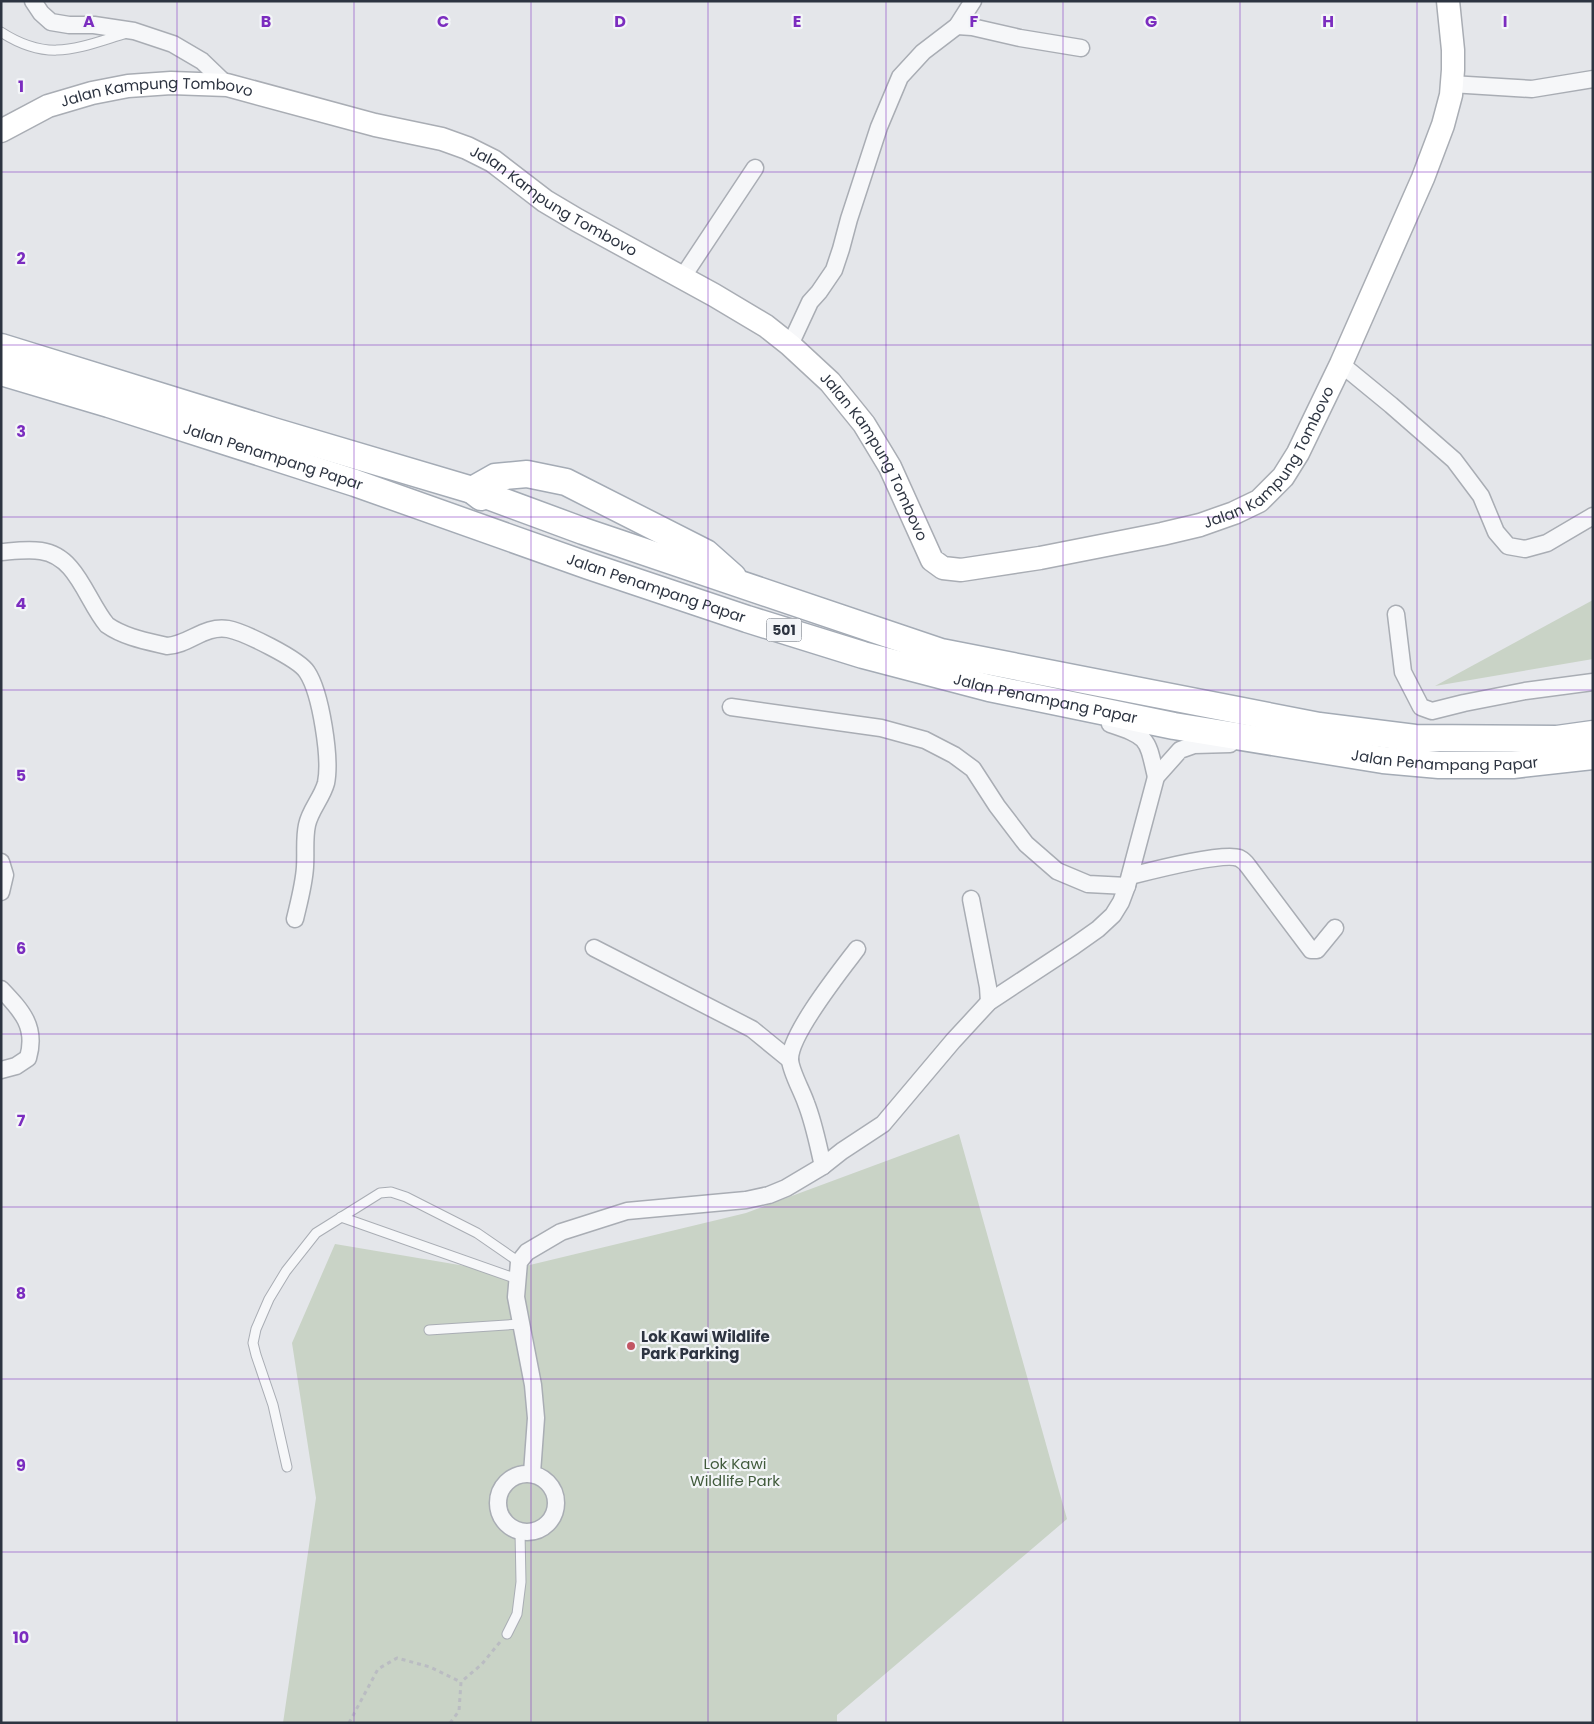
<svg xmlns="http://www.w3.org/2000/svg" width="1594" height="1724" viewBox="0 0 1594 1724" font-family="Poppins,sans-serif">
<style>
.green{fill:#c9d3c6}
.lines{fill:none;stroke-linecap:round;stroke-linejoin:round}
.lane-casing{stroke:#a9adb4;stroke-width:11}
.street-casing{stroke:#a9adb4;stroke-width:19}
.secondary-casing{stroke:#a9adb4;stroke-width:25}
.primary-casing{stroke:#a4abb5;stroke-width:29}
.path{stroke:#babcc2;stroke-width:3;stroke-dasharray:4 4;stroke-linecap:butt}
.lane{stroke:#f6f7f9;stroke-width:9}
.street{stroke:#f6f7f9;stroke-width:16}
.secondary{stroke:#fff;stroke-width:22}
.primary{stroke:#fff;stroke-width:26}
.grid{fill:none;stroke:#7b2cbf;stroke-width:1;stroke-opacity:0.55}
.poi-dot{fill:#c25664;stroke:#f3f5f8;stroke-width:2}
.labels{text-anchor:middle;stroke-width:4.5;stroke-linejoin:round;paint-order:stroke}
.shield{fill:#f3f5f8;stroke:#686e78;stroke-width:1}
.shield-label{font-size:14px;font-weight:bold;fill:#2d3441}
.street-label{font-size:15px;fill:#2d3441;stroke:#f3f5f8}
.poi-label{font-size:15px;font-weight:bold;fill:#2d3441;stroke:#f3f5f8;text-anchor:start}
.park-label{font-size:15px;fill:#415b3c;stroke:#f3f5f8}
.grid-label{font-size:16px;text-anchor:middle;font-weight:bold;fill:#7b2cbf;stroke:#f3f5f8;stroke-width:4.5;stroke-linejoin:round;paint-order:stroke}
</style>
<rect width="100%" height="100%" fill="#e4e6ea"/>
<!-- green -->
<g class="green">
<path d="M1593 600V659L1435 686Z"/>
<path d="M959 1134 1067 1519 837 1715V1723H283L316 1498 292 1343 335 1244 501 1272 746 1213Z"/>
</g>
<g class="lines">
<defs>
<g id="lane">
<path d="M1 32C49 63 77 48 127 33"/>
<path d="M341 1217 517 1279"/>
<path d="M429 1330 521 1324"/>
<path d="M287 1467 273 1405 256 1355 253 1343 256 1329 269 1299 286 1271 316 1233 380 1193 391 1192 406 1197 477 1233 519 1262"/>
<path d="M507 1634 517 1614 521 1582 520 1532"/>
</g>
<g id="street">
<path d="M33 1 41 13 51 22 69 25H94L134 31 173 44 202 61 227 85"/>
<path d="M957 26 972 27 1020 38 1081 48"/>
<path d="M1451 84 1532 89 1593 79"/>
<path d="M682 278 755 168"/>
<path d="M790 345 810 302 819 292 834 270 841 249 849 219 879 127 900 77 923 52 957 26 973 1"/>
<path d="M1341 364 1391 405 1454 460 1481 496 1496 532 1508 546 1525 549 1547 543 1593 516"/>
<path d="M1 552C14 551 28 549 41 551 77 556 86 600 107 625 124 637 146 641 167 646 189 645 204 625 228 629 244 632 299 659 307 672 321 693 331 759 326 783 322 798 310 810 307 825 304 839 306 853 305 867 304 884 299 902 295 919"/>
<path d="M1396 614 1403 672 1421 707 1432 711 1464 703 1525 691 1593 682"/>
<path d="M731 707 881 728 925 740 954 755 973 769 997 806 1026 844 1057 871 1088 884 1127 886"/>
<path d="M1110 724C1149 737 1147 738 1156 777"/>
<path d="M1 862 5 875 1 892"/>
<path d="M1130 876C1150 871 1223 852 1239 858 1243 860 1246 863 1248 866L1311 950H1317L1335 928"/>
<path d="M971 899 988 987 989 1002"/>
<path d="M594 948 752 1029 790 1060"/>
<path d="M1 989C22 1011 37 1027 28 1058L16 1066 1 1070"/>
<path d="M823 1166C818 1145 814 1123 806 1103 802 1091 791 1072 790 1060 789 1035 841 970 857 949"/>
<path d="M532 1473 536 1418 533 1385 516 1297 519 1262 527 1252 561 1232 627 1211 746 1200 769 1195 786 1188 823 1166 842 1151 883 1124 953 1041 989 1002 1074 946 1098 929 1113 915 1121 902 1127 886 1156 777 1180 750 1194 745 1230 744"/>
<circle cx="527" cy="1503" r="29"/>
</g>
<g id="secondary">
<path id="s1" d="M1 131 48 106 92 93 128 86 171 83 227 85 375 125 442 139 467 148 493 161 545 201 577 220 714 295 766 326 790 345 830 382 864 424 890 467 932 560 943 568 961 570 1040 558 1162 534 1200 525 1234 513 1259 501 1283 477 1298 453 1341 364 1423 178 1443 125 1451 95 1453 70V50L1448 1"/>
</g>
<g id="primary">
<path d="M1 347 273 431 472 490 583 531 941 652 1319 726 1415 738 1557 739 1593 734"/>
<path id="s2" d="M1 372 109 404 355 483 589 566 747 619 863 655 989 688 1174 726 1383 760 1439 765H1513L1593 756"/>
<path d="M481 497 472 490 495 477 527 474 566 482 706 553 733 577"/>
</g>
</defs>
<!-- lane casing -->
<use href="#lane" class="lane-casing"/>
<!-- street casing -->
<use href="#street" class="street-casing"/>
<!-- secondary casing -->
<use href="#secondary" class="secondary-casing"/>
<!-- primary casing -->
<use href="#primary" class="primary-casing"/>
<!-- path -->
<g class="path">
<path d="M349 1723 378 1669 397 1658 430 1667 461 1682"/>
<path d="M450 1723 459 1711 461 1682 482 1664 500 1642"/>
</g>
<!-- lane -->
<use href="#lane" class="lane"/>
<!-- street -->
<use href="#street" class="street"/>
<!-- secondary -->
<use href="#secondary" class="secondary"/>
<!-- primary -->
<use href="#primary" class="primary"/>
</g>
<!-- grid -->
<path class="grid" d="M177 1V1723M354 1V1723M531 1V1723M708 1V1723M886 1V1723M1063 1V1723M1240 1V1723M1417 1V1723M1 172H1593M1 345H1593M1 517H1593M1 690H1593M1 862H1593M1 1034H1593M1 1207H1593M1 1379H1593M1 1552H1593"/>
<!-- markers -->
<circle class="poi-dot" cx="631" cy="1346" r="5"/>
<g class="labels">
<!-- shield labels -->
<rect class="shield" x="766.5" y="618.5" width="35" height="23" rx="4"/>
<g class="shield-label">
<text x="784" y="635">501</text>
</g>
<!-- street labels -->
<g class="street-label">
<text dy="5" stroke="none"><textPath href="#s1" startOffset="164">Jalan Kampung Tombovo</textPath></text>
<text dy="5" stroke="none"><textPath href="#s1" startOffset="585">Jalan Kampung Tombovo</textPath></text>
<text dy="5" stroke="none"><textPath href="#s1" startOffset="1500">Jalan Kampung Tombovo</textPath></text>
<text dy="5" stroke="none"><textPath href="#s2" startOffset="285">Jalan Penampang Papar</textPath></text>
<text dy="5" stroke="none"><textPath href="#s1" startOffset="1004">Jalan Kampung Tombovo</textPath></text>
<text dy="5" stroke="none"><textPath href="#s2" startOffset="690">Jalan Penampang Papar</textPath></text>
<text dy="5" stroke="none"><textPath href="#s2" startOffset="1095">Jalan Penampang Papar</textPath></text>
<text dy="5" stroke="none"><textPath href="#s2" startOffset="1500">Jalan Penampang Papar</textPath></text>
</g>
<!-- poi labels -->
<g class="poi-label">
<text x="641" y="1342">Lok Kawi Wildlife<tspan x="641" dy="17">Park Parking</tspan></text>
</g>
<!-- park labels -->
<g class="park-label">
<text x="735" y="1469">Lok Kawi<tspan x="735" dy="17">Wildlife Park</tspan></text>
</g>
</g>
<g class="grid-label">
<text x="89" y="27">A</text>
<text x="266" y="27">B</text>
<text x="443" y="27">C</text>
<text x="620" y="27">D</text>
<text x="797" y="27">E</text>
<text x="974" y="27">F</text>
<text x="1151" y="27">G</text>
<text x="1328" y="27">H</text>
<text x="1505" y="27">I</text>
<text x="21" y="92">1</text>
<text x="21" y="264">2</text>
<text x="21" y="437">3</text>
<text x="21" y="609">4</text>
<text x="21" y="781">5</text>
<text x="21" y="954">6</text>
<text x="21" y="1126">7</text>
<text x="21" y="1299">8</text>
<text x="21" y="1471">9</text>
<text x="21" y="1643">10</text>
</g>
<!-- border -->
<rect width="1594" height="1724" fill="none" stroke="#2d3441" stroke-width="5"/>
</svg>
